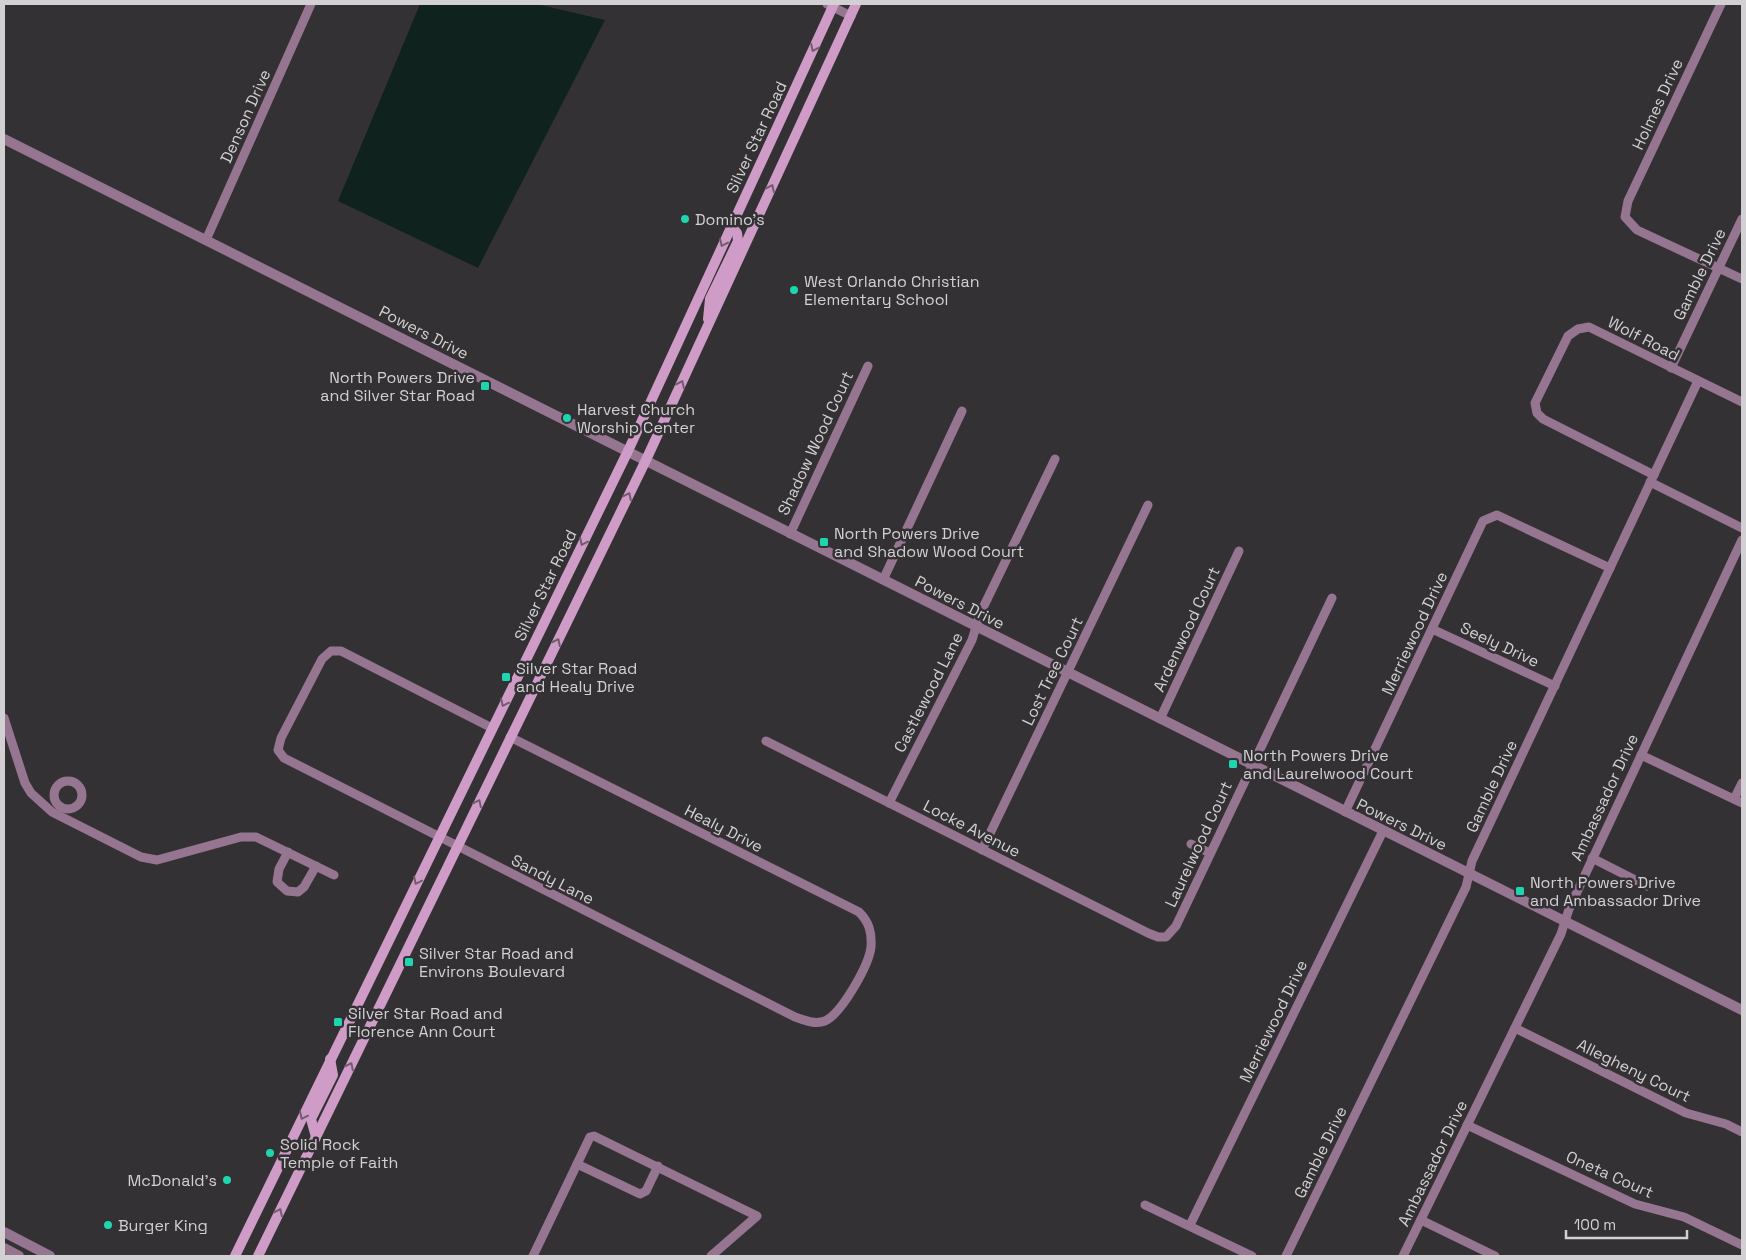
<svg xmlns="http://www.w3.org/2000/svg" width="1746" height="1260" viewBox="0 0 1746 1260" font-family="'Space Grotesk',sans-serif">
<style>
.water{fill:#10221d}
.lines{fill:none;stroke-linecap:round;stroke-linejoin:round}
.minor{stroke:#967591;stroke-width:9}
.tertiary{stroke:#967591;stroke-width:10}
.secondary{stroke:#cf9bc7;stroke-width:10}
.oneway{stroke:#725b6f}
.poi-dot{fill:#1ed5b0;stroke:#343134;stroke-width:2}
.labels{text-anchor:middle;stroke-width:5;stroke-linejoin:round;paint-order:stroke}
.street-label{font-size:16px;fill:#d2d0d2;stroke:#343134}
.poi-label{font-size:16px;fill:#d2d0d2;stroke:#343134;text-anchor:start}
</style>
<rect width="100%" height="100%" fill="#343134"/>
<!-- water -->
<path class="water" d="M420 4H537L605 20 478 268 338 201Z"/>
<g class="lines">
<!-- minor -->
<g class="minor">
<path d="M827 4 851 16"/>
<path d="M1721 4 1628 201 1625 217 1637 230 1742 279"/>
<path d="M206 240 311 4"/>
<path d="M1671 368 1742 219"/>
<path d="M1654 475 1543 419 1537 413 1535 403 1568 336 1578 329 1589 327 1742 402"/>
<path d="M1650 482 1742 528"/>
<path d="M790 534 868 366"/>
<path d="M883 580 962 411"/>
<path d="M1432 629 1555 686"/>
<path d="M4 718 25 783 31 793 52 812 141 857 157 860 241 837H256L334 875"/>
<path d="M1160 719 1239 551"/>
<path d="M492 728 341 651H331L322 659 281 738 278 750 284 758 795 1017C804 1020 815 1025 825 1021 842 1013 869 965 871 947 872 932 869 922 859 912L510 737"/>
<path d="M766 741 1148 933 1158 937H1166L1176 926 1332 598"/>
<path d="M1641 755 1742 803"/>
<circle cx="68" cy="795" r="14"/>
<path d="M1734 799 1742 783"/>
<path d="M889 803 972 640 980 614 1055 459"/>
<path d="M1345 812 1483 521 1497 515 1610 568"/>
<path d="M1191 844 1210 853"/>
<path d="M982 850 1148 505"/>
<path d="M288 852 279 869 277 882 287 891 298 892 304 887 316 866"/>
<path d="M1592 858 1647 886"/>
<path d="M1515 1028 1686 1113 1726 1124 1742 1132"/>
<path d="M1467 1125 1635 1204 1684 1217 1742 1245"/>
<path d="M577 1164 640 1194 646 1191 658 1166"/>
<path d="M1145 1205 1252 1256"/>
<path d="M1421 1220 1495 1256"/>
<path d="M1190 1225 1383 831"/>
<path d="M533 1256 590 1137 594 1136 757 1216 711 1256"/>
<path d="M1286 1256 1466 887 1472 861 1698 381"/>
<path d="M1403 1256 1561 934 1569 909 1742 540"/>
</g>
<!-- tertiary -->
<g class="tertiary">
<path d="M4 139 1742 1010"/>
<path d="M4 1232 50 1256"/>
<path d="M4 1248 19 1256"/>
</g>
<!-- secondary -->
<g class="secondary">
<path d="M708 319 710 299 738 241 737 233 731 226"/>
<path d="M316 1137 311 1119 333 1075 330 1059"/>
<path d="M235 1256 628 451 834 4"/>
<path d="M258 1256 646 460 856 4"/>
</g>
</g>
<!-- one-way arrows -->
<defs><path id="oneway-chevron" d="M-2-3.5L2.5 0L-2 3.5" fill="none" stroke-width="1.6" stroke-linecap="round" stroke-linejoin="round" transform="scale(1.25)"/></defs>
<g class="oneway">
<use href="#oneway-chevron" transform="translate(814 48) rotate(115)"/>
<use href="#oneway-chevron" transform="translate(771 188) rotate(-65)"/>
<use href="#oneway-chevron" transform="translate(723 243) rotate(115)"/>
<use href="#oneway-chevron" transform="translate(681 384) rotate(-65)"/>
<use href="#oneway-chevron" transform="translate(628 496) rotate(-64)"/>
<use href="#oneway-chevron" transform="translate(583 542) rotate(116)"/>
<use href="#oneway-chevron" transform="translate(557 642) rotate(-64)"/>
<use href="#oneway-chevron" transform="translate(504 703) rotate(116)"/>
<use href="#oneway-chevron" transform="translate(478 803) rotate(-64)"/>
<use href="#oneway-chevron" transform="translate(417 881) rotate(116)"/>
<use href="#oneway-chevron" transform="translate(350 1066) rotate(-64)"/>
<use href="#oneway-chevron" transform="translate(303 1116) rotate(116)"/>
<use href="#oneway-chevron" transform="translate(279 1212) rotate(-64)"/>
</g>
<!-- markers -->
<g class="poi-dot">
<circle cx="685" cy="219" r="5"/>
<circle cx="794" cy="290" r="5"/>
<rect x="480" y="381" width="10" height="10" rx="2.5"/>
<circle cx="567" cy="418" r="5"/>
<rect x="819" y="537" width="10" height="10" rx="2.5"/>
<rect x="501" y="672" width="10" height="10" rx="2.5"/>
<rect x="1228" y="759" width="10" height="10" rx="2.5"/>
<rect x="1515" y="886" width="10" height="10" rx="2.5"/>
<rect x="404" y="957" width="10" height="10" rx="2.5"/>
<rect x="333" y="1017" width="10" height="10" rx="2.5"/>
<circle cx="270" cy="1153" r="5"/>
<circle cx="227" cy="1180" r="5"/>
<circle cx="108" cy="1225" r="5"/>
</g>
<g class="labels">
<!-- street labels -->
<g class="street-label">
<text transform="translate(1657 104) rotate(-65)" y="6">Holmes Drive</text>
<text transform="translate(245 116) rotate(-66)" y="6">Denson Drive</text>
<text transform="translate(756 137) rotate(-65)" y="6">Silver Star Road</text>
<text transform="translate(1699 274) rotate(-64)" y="6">Gamble Drive</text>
<text transform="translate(424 332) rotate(27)" y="6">Powers Drive</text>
<text transform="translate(1644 338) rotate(27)" y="6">Wolf Road</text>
<text transform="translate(815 443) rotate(-65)" y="6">Shadow Wood Court</text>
<text transform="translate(545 585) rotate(-64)" y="6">Silver Star Road</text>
<text transform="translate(960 602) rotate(27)" y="6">Powers Drive</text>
<text transform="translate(1186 629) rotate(-65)" y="6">Ardenwood Court</text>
<text transform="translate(1414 633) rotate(-65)" y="6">Merriewood Drive</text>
<text transform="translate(1500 644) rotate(25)" y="6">Seely Drive</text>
<text transform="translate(1052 671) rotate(-64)" y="6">Lost Tree Court</text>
<text transform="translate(928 692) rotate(-63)" y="6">Castlewood Lane</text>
<text transform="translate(1491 786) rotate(-65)" y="6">Gamble Drive</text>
<text transform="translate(1604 797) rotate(-65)" y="6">Ambassador Drive</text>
<text transform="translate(1402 824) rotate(26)" y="6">Powers Drive</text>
<text transform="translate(724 828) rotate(27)" y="6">Healy Drive</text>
<text transform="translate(972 828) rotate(27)" y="6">Locke Avenue</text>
<text transform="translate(1198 844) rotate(-65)" y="6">Laurelwood Court</text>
<text transform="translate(553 879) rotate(27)" y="6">Sandy Lane</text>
<text transform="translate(1273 1021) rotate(-64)" y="6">Merriewood Drive</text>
<text transform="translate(1634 1070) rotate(26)" y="6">Allegheny Court</text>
<text transform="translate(1320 1152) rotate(-64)" y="6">Gamble Drive</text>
<text transform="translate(1432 1163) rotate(-64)" y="6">Ambassador Drive</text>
<text transform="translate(1610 1174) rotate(24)" y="6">Oneta Court</text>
</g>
<!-- poi labels -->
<g class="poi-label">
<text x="695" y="225">Domino's</text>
<text x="804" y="287">West Orlando Christian<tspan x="804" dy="18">Elementary School</tspan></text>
<text x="475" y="383" text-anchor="end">North Powers Drive<tspan x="475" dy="18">and Silver Star Road</tspan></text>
<text x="577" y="415">Harvest Church<tspan x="577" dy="18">Worship Center</tspan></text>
<text x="834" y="539">North Powers Drive<tspan x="834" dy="18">and Shadow Wood Court</tspan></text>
<text x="516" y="674">Silver Star Road<tspan x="516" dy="18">and Healy Drive</tspan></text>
<text x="1243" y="761">North Powers Drive<tspan x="1243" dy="18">and Laurelwood Court</tspan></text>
<text x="1530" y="888">North Powers Drive<tspan x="1530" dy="18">and Ambassador Drive</tspan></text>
<text x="419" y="959">Silver Star Road and<tspan x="419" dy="18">Environs Boulevard</tspan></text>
<text x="348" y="1019">Silver Star Road and<tspan x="348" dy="18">Florence Ann Court</tspan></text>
<text x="280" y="1150">Solid Rock<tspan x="280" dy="18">Temple of Faith</tspan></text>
<text x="217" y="1186" text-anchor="end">McDonald's</text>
<text x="118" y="1231">Burger King</text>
</g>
</g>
<!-- border -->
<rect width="1746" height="1260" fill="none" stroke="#d2d0d2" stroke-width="10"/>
<!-- scale -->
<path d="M1566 1230v8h121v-8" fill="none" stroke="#d2d0d2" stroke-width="2.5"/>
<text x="1574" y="1230" font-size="15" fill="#d2d0d2" stroke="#343134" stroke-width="4" paint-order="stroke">100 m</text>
</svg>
